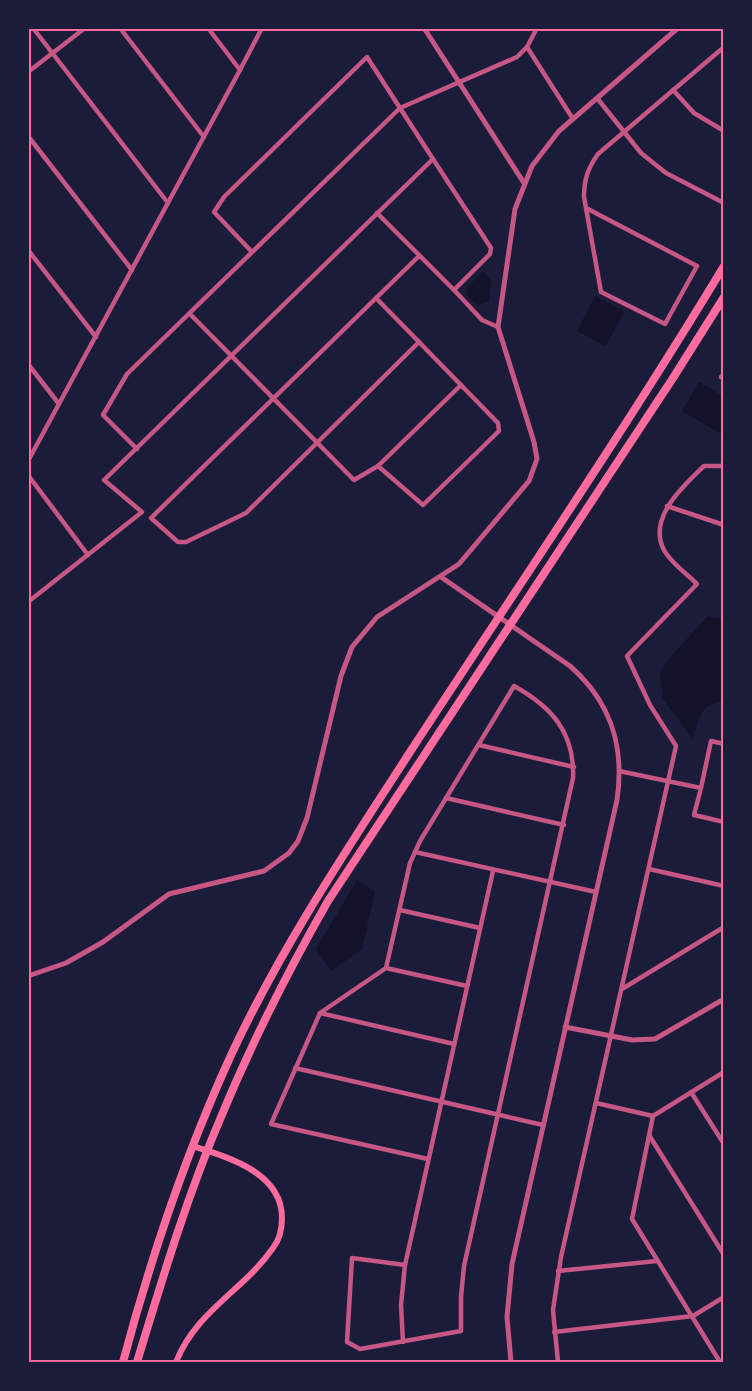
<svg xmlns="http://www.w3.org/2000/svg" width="752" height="1391" viewBox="0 0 752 1391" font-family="'Public Sans',sans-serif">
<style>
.water{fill:#12122b}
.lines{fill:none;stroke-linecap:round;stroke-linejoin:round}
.minor{stroke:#c65784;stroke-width:4.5}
.tertiary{stroke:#c65784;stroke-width:5}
.secondary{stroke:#ff6b9d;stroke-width:6}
.trunk{stroke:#ff6b9d;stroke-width:8}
.neatline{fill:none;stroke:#ff6b9d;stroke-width:2}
</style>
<rect width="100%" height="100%" fill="#1b1b3a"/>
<!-- water -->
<g class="water">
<path d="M483 272 491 280 489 302 478 305 466 294 467 287Z"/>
<path d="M595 296 624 312 606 346 577 331Z"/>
<path d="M699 382 723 396V435L682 411Z"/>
<path d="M707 617 723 619V701C696 705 701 722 692 738L663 699 660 673 665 663Z"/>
<path d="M357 880 375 892 362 949 331 971 316 949Z"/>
</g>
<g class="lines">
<!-- minor -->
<g class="minor">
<path d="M33 28 168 203"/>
<path d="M120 28 204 137"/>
<path d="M527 47 573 119"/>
<path d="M240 70 262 28"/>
<path d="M28 72 85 28"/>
<path d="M673 90 694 113 724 131"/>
<path d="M597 98 641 153 666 173 724 203"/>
<path d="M28 136 132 270"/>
<path d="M433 159 491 248 490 254 454 290 482 320 498 327"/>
<path d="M586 208 697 266 665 324 601 292 584 197C584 179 588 168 598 154L724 47"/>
<path d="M377 213 454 290"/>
<path d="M28 250 96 337"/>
<path d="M376 298 419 342 246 513 186 542H178L151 518 419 256"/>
<path d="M190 314 354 480 378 466 423 505 499 431 498 423 419 342"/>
<path d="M28 364 59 404"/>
<path d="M724 373 721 377 724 378"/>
<path d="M137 449 103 415 127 374 400 108 517 57 527 47 537 28"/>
<path d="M28 461 240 70 208 28"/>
<path d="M378 466 461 385"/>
<path d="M28 475 88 555"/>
<path d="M667 506 724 525"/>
<path d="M28 602 142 512 104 480 433 159 367 57 224 197 214 212 252 252"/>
<path d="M479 745 574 767"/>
<path d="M619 771 701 788 711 741 724 744"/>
<path d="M701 788 694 815 724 822"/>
<path d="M446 798 564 825"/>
<path d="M415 852 596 892"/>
<path d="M649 869 724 886"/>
<path d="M400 910 480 928"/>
<path d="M386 968 467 986"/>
<path d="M622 989 724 927"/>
<path d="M320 1013 454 1044"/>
<path d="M295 1068 543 1125"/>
<path d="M691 1092 724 1144"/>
<path d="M596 1103 653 1116 724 1072"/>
<path d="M653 1116 632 1219 720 1362"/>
<path d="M649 1135 724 1255"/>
<path d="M405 1265 352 1258 347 1342 360 1349 461 1331V1297L464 1266 573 778C575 733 552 707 514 686L420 841 410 863 386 968 320 1013 271 1124 428 1159"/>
<path d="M558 1271 657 1261"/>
<path d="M554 1332 693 1316 724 1297"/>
<path d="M403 1342 401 1305 405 1265 493 871"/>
<path d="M558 1362 553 1310 561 1257 676 746 650 705 627 656 697 584C687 574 670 562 664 550 647 518 684 485 704 466H724"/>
</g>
<!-- tertiary -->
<g class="tertiary">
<path d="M424 28 524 183"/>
<path d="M441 577 570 666C611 702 625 746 617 800L512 1264 507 1317 511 1362"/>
<path d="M28 976 66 963 103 942 169 894 264 871 289 853 298 841 307 818 341 676 352 647 377 617 459 564 529 481 537 459 534 442 498 327 515 209 532 166 559 131 678 28"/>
<path d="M565 1027 632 1040 655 1039 724 999"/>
</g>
<!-- secondary -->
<path class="secondary" d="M176 1362C197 1310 243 1291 273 1248 280 1239 282 1229 282 1218 282 1172 227 1157 192 1146"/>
<!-- trunk -->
<g class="trunk">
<path d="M123 1362C151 1257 186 1153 232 1053 282 946 348 848 412 749 517 588 625 430 724 266"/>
<path d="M137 1362C162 1280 187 1196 221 1117 252 1042 288 971 328 901L673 378 724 297"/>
</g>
</g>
<!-- border -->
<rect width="752" height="1391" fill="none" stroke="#1b1b3a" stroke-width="60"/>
<rect x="30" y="30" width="692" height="1331" class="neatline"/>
</svg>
